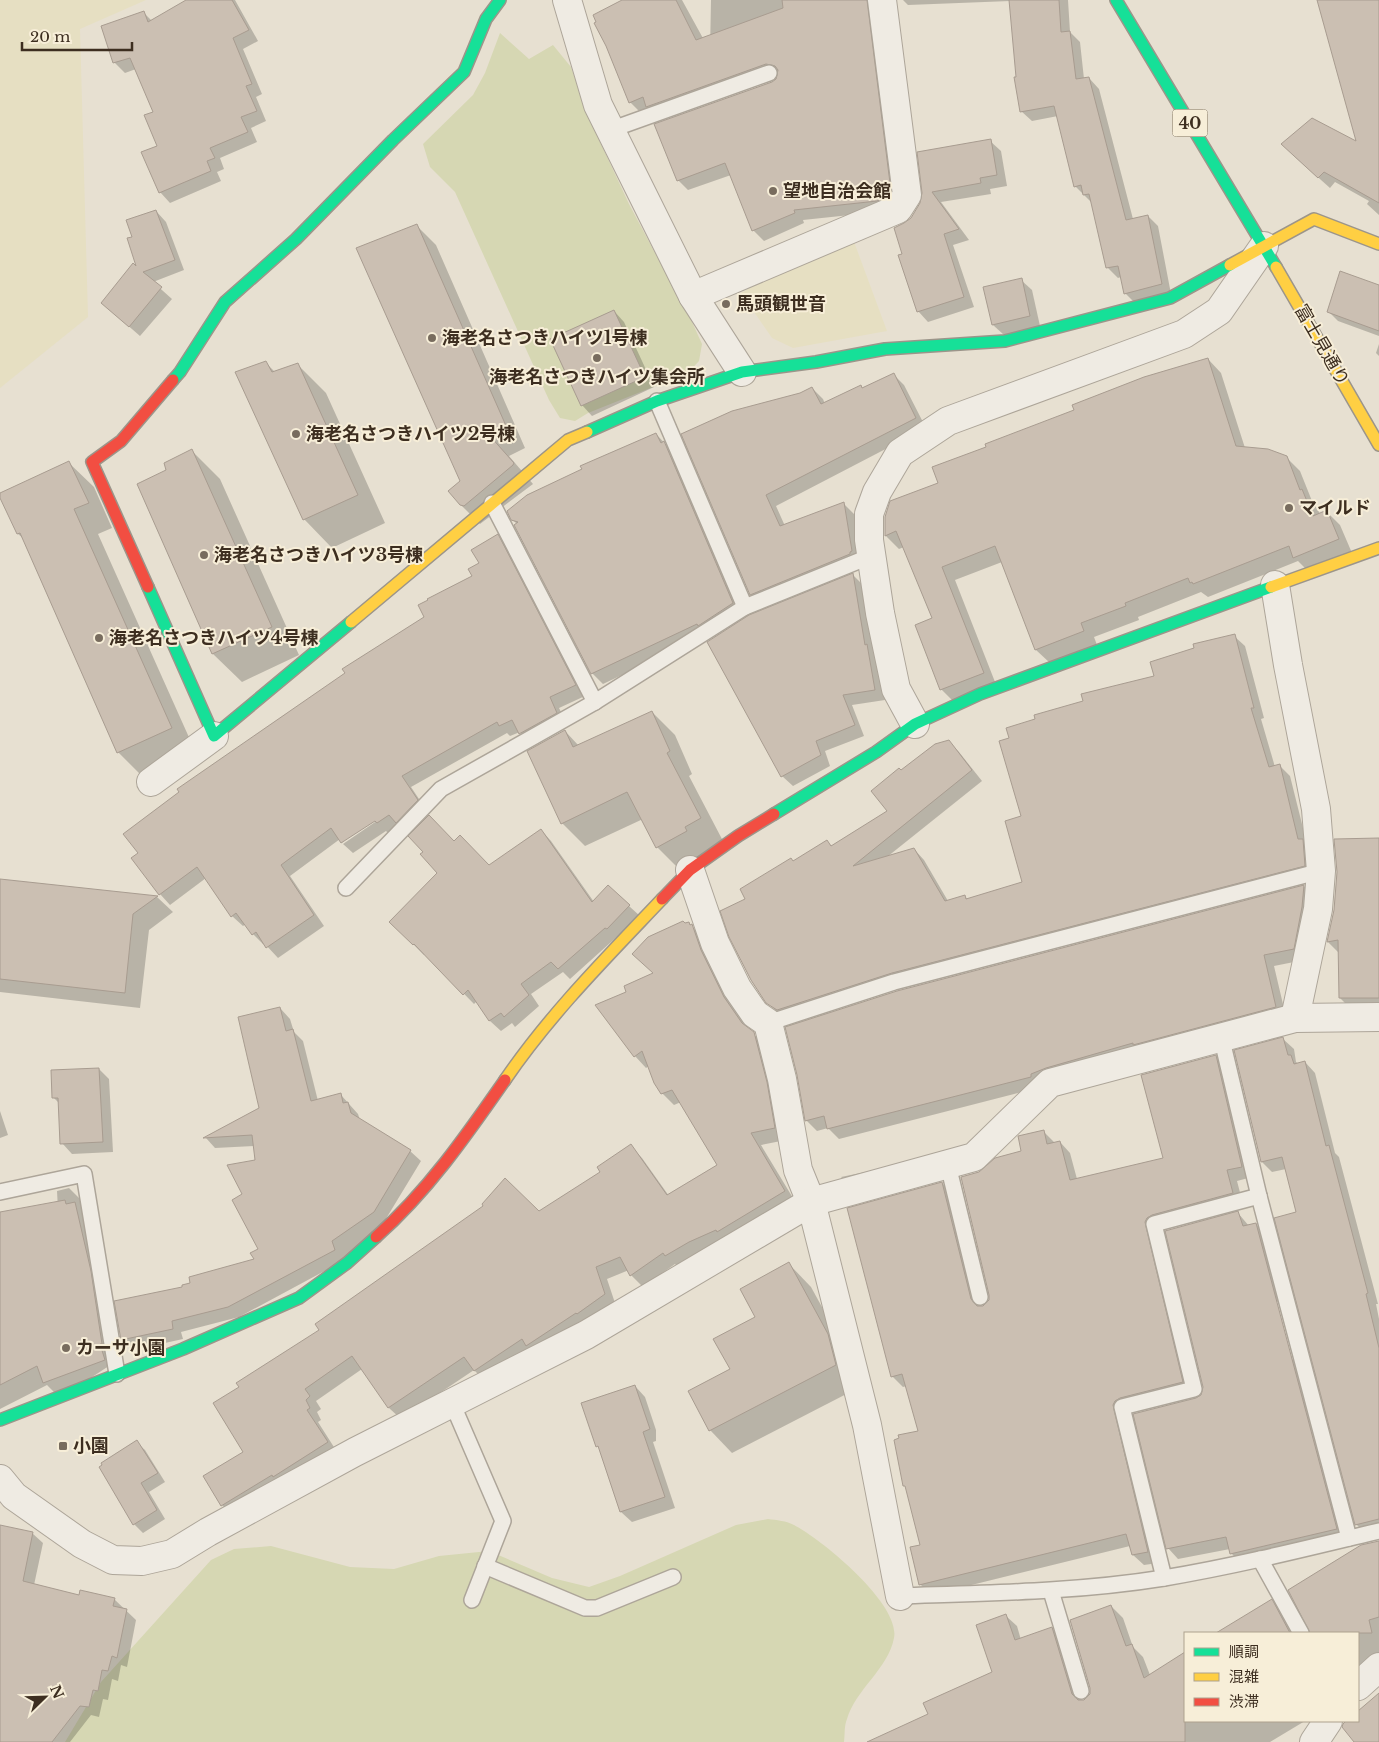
<svg xmlns="http://www.w3.org/2000/svg" width="1379" height="1742" viewBox="0 0 1379 1742" font-family="'Libre Baskerville','Noto Sans JP',serif">
<style>
.farmland{fill:#e6dfc2}
.green{fill:#d6d7b3}
.shadow{fill:#0003}
.building{fill:#cbbfb2;stroke:#a89c90}
.lines{fill:none;stroke-linecap:round;stroke-linejoin:round}
.lane-casing{stroke:#ada599;stroke-width:18}
.street-casing{stroke:#ada599;stroke-width:30}
.fast-casing{stroke:#9c958a;stroke-width:14}
.slow-casing{stroke:#9c958a;stroke-width:14}
.jam-casing{stroke:#9c958a;stroke-width:14}
.lane{stroke:#efebe3;stroke-width:15}
.street{stroke:#efebe3;stroke-width:28}
.fast{stroke:#16e098;stroke-width:11}
.slow{stroke:#ffcf43;stroke-width:11}
.jam{stroke:#f24e42;stroke-width:11}
.poi-dot{fill:#786c5e;stroke:#f7eed8;stroke-width:2}
.labels{text-anchor:middle;stroke-width:4;stroke-linejoin:round;paint-order:stroke}
.shield{fill:#f7eed8;stroke:#756857;stroke-width:1}
.shield-label{font-size:16px;font-weight:bold;fill:#3d2e20}
.poi-label{font-size:18px;font-weight:bold;fill:#3d2e20;stroke:#f7eed8;text-anchor:start}
.street-label{font-size:18px;fill:#3d2e20;stroke:#f7eed8}
</style>
<rect width="100%" height="100%" fill="#e7e0d1"/>
<!-- farmland -->
<g class="farmland">
<path d="M0 0H146L80 29 88 317 0 388Z"/>
<path d="M853 239 887 331 793 348 772 338 741 293 785 268Z"/>
</g>
<!-- green -->
<g class="green">
<path d="M500 33 529 59 553 45 571 67 588 116 629 204 663 268 678 291 702 344 699 361 685 376 653 387 588 413 575 421 560 418 549 400 455 192 430 167 423 144 473 95 485 73Z"/>
<path d="M768 1519C776 1520 787 1521 794 1525 821 1539 901 1604 894 1638 888 1669 856 1689 847 1719 844 1726 845 1735 844 1742H65L101 1682 211 1560 234 1549 271 1546 350 1567 394 1569 439 1556 489 1551 552 1578 589 1587 620 1576 736 1525Z"/>
</g>
<!-- shadow -->
<g class="shadow">
<path d="M188 0H235L258 41 243 49 262 94 256 97 266 121 251 128 257 142 220 158 224 169 217 172 221 181 170 203 160 192 158 146 154 112 136 69 125 73 114 62 144 13 152 21Z"/>
<path d="M624 0H682L710 51 711 0H881L900 202 888 211 803 220 804 223 764 241 753 230 731 175 688 190 678 180 773 83 779 74 658 116 640 112 630 102Z"/>
<path d="M903 0H1068L1070 32 1080 42 1084 79 1089 78 1099 89 1133 219 1148 216 1158 226 1171 294 1135 303 1125 293 1121 277 1118 278 1108 268 1092 203 1075 186 1058 116 1032 121 1021 111 1010 1 908 5Z"/>
<path d="M990 141 1001 151 1007 186 990 189 991 194 941 202 969 240 953 245 974 307 928 322 918 311 904 255 912 219 922 203 924 193Z"/>
<path d="M1379 154V215L1367 204 1369 201 1335 182 1330 188 1293 155Z"/>
<path d="M156 211 166 222 184 270 153 282 172 299 140 336 102 303 139 270 133 237Z"/>
<path d="M416 225 436 245 525 448 509 456 533 484 480 524 460 504 461 481Z"/>
<path d="M1021 280 1032 290 1040 326 1004 335 993 325Z"/>
<path d="M1379 286V336L1338 321 1328 311Z"/>
<path d="M614 311 624 322 654 387 592 416 582 405Z"/>
<path d="M1379 344V356L1376 353Z"/>
<path d="M1208 359 1221 373 1245 448 1286 457 1300 471 1312 501 1315 504 1320 514 1326 511 1340 525 1352 553 1308 571 1298 561 1208 597 1201 592 1138 617 1139 620 1094 637 1097 645 1050 663 1036 650 1002 562 955 580 997 687 955 703 941 689 933 619 904 547 899 549 886 536V517L940 484Z"/>
<path d="M265 362 275 372 297 364 326 393 385 523 332 548 304 519Z"/>
<path d="M893 374 904 385 926 428 776 506 785 526 843 503 854 514 862 562 762 605 751 594 683 434 800 394 812 388 823 399 825 404 863 389Z"/>
<path d="M656 434 674 453 743 614 708 634 603 684 592 673 517 524 512 519Z"/>
<path d="M191 450 220 479 299 655 242 682 213 654 139 485 168 471Z"/>
<path d="M69 463 94 487 112 528 98 534 196 753 143 777 118 752 24 539 18 534 0 495Z"/>
<path d="M497 536 508 546 585 696 559 708 567 724 531 744 520 732 510 736 507 733 411 787 427 811 388 833 386 831 353 853 343 844 381 818 380 816 343 841V843L340 839 290 876 324 926 278 958 265 944H263L253 934 246 924 243 926 232 916 206 878 170 905 160 894 426 617 474 577Z"/>
<path d="M853 575 863 585 874 652 877 655 885 700 852 705 864 736 825 751 830 766 793 786 782 776 708 643Z"/>
<path d="M1234 636 1245 646 1264 718 1261 719 1275 767 1280 766 1290 776 1315 876 778 1013 767 1002 747 899 793 863 827 842 832 846 889 811 901 771 948 741 959 752 982 781 887 857 914 849 924 860 948 901 965 896 967 899 1024 883 1022 817 1011 739 1037 720 1155 677Z"/>
<path d="M652 712 675 735 692 774 689 776 723 841 680 870 657 847 643 819 585 846 562 823 565 731 579 746Z"/>
<path d="M541 830 551 841 594 902 608 887 640 916 570 979 563 972 531 994 539 1006 515 1027 512 1023 501 1031 490 1021 477 1001 474 1004 425 954 424 955 391 922 439 873 454 843 489 866Z"/>
<path d="M1379 839V1026H1368L1340 998 1339 953 1328 942 1335 911Z"/>
<path d="M0 880 157 897 173 912 149 930 140 1008 0 992Z"/>
<path d="M1304 886 1314 897 1304 960 1274 966 1286 1017 1041 1087 839 1139 828 1128 817 1131 806 1120Z"/>
<path d="M688 923 704 938 735 1008 750 1031 766 1046 786 1140 761 1145 796 1203 678 1267 675 1264 643 1287 631 1275 629 1270 607 1279 616 1306 486 1382 474 1370 401 1419 389 1408 362 1369 316 1401 321 1409 317 1412 321 1420 318 1422 339 1455 234 1517 222 1505 245 1452 215 1403 539 1213 602 1172 630 1146 642 1158 669 1196 719 1165 681 1102 674 1105 662 1093 649 1066 646 1068 635 1056 627 992 654 974 685 924Z"/>
<path d="M280 1008 290 1019 294 1032 303 1041 318 1101 341 1095 358 1114 360 1120 410 1151 421 1161 384 1222 345 1260 239 1317 181 1332 183 1339 133 1350 122 1339 184 1288 256 1260 260 1249 244 1195 256 1161 254 1146 215 1148 206 1138 261 1108Z"/>
<path d="M1283 1039 1294 1049 1296 1062 1299 1064 1305 1062 1315 1073 1335 1153 1339 1157 1378 1304H1376L1379 1319V1532L1367 1535 1356 1524 1297 1213 1286 1169 1272 1172 1262 1162Z"/>
<path d="M1216 1057 1226 1067 1252 1177 1237 1181 1243 1204 1195 1212 1139 1227 1160 1292 1171 1303 1192 1393 1126 1411 1158 1563 1144 1565 1133 1555 1130 1546 931 1595 920 1584 921 1546 907 1488 904 1485 920 1432 907 1386 903 1387 892 1376 942 1183 953 1194 980 1307 982 1308 988 1304 990 1295 979 1173 1022 1151 1044 1132 1055 1143 1060 1142 1070 1153 1077 1179 1164 1159Z"/>
<path d="M99 1069 109 1079 113 1152 72 1154 62 1143 60 1104 53 1097Z"/>
<path d="M0 1111 8 1135 0 1138Z"/>
<path d="M870 1171 879 1180 851 1188 841 1177Z"/>
<path d="M69 1188 85 1204 118 1360 60 1398 47 1385 0 1409V1214L59 1229 57 1191Z"/>
<path d="M1238 1213 1249 1226 1256 1224 1266 1235 1284 1300 1262 1306 1291 1358 1302 1369 1347 1540 1242 1564 1232 1554 1230 1549 1178 1559 1168 1548 1197 1399 1204 1393Z"/>
<path d="M789 1264 811 1287 850 1358 858 1388 732 1453 710 1430 732 1370 757 1317Z"/>
<path d="M635 1386 645 1397 656 1430V1441L653 1442 675 1508 632 1522 621 1512 601 1450 597 1446Z"/>
<path d="M136 1442 145 1450 165 1482 149 1492 165 1519 143 1533 134 1524Z"/>
<path d="M0 1526 32 1533 43 1543 34 1585 80 1596 114 1599 136 1620 127 1667 121 1665 118 1681 112 1679 108 1700 103 1699 99 1717 91 1715 70 1742H0Z"/>
<path d="M1379 1541V1661L1358 1666V1633H1311V1628Z"/>
<path d="M1272 1601 1284 1613 1295 1633H1219Z"/>
<path d="M1111 1606 1123 1618 1133 1647 1143 1657 1150 1675 1185 1654V1721H1305L1270 1742H1077L1112 1720Z"/>
<path d="M1006 1616 1017 1626 1021 1640 1052 1628 1062 1639 1082 1706 1020 1742H897L929 1715 994 1672Z"/>
</g>
<!-- building -->
<g class="building">
<path d="M186 0H232L249 30 233 38 252 84 246 86 257 111 241 117 248 132 210 148 215 158 207 161 211 171 159 193 141 152 157 146 144 115 153 112 130 58 113 63 101 26 144 11 148 22Z"/>
<path d="M622 0H676L696 40 783 8 782 0H867L891 191 887 196 877 201 794 210 795 213 752 231 725 163 677 181 654 124 772 82 776 79 778 70 775 66 766 64 646 107 643 97 629 103 606 46 594 23 596 22 593 15Z"/>
<path d="M1009 0H1059L1061 32 1070 31 1076 79 1089 77 1126 220 1148 215 1162 284 1124 294 1118 266 1106 268 1089 194 1083 195 1081 185 1074 187 1054 106 1020 112 1014 77H1016Z"/>
<path d="M1317 0H1379V203L1324 172 1318 178 1281 144 1312 118 1356 141Z"/>
<path d="M991 139 997 175 980 178 981 183 932 192 959 229 944 234 964 297 917 312 898 255 902 254 894 228 904 223 911 218 920 203 922 193 917 152Z"/>
<path d="M156 210 175 260 143 272 162 287 129 327 101 303 133 263 136 266 127 238 132 237 126 220Z"/>
<path d="M417 224 507 428 490 436 514 463 513 465 464 506 460 505 448 491 460 481 356 248Z"/>
<path d="M1340 271 1379 285V331L1327 312Z"/>
<path d="M1022 278 1030 316 992 325 983 287Z"/>
<path d="M614 310 645 377 581 406 550 339Z"/>
<path d="M1208 358 1236 446 1268 449 1287 456 1300 490 1302 489 1313 516 1327 510 1339 539 1293 558 1289 546 1193 584 1192 582 1190 583 1188 578 1125 603 1126 606 1081 623 1084 631 1035 650 995 546 942 567 984 673 940 690 915 625 932 618 896 531 885 536V517L890 501 938 483 932 467 986 447 985 444 1074 410 1072 405 1144 377Z"/>
<path d="M266 361 272 372 298 363 358 495 303 520 235 372Z"/>
<path d="M894 373 916 418 766 495 780 526 844 502 852 551 850 552V554L750 595 681 434 732 411 800 393 812 387 821 404 861 385 862 388Z"/>
<path d="M656 433 661 443 664 441 733 603 698 626 697 624 591 674 514 525 518 522 511 520 507 511 527 495 582 469 580 466Z"/>
<path d="M192 449 272 627 212 654 137 484 166 470 164 463Z"/>
<path d="M69 461 89 503 74 509 172 728 117 753 20 533 17 534 0 498V493Z"/>
<path d="M498 534 576 685 550 697 557 713 519 734 512 720 499 726 497 722 402 776 418 800 396 823 389 815 377 823 375 821 341 843 331 828 281 865 314 915 266 948 256 932 252 935 236 913 231 917 197 867 159 895 131 858 138 853 123 834 179 792 177 789 345 673 342 669 424 617 418 605 428 600 427 599 472 576 468 569 479 563 471 550Z"/>
<path d="M853 573 865 645 867 644 875 690 843 695 855 725 816 741 821 755 781 777 707 642 749 615Z"/>
<path d="M1235 634 1254 708H1251L1269 767 1280 764 1298 839H1303L1305 866 892 973 777 1010 766 1003 751 980 729 937 720 911 745 899 740 889 791 858 793 861 827 840 831 846 887 811 871 791 899 768 901 770 935 744 949 740 972 770 853 866 914 848 945 901 965 895 966 899 1022 882 1005 821 1021 816 999 741 1009 738 1006 728 1035 719 1034 715 1083 701 1081 694 1154 676 1150 662 1194 648 1193 644Z"/>
<path d="M652 711 670 751 667 753 701 818 685 827 687 831 656 848 627 792 561 824 527 751 565 730 573 747Z"/>
<path d="M429 815 454 841 460 835 489 865 541 829 592 902 608 885 630 905 607 929 605 928 558 969 551 962 521 984 529 995 504 1017 501 1013 489 1021 468 990 463 995 414 944 413 945 389 922 437 873 420 854 423 852 408 836Z"/>
<path d="M1379 838V998H1339L1338 940 1327 942 1334 910 1337 872 1334 839Z"/>
<path d="M0 879 158 896 133 914 125 993 0 979Z"/>
<path d="M1304 885 1302 907 1294 949 1264 955 1276 1007 1133 1045V1043L1046 1068 1031 1074V1077L827 1129 824 1116 805 1121 797 1075 785 1027 897 991Z"/>
<path d="M683 921 685 923 689 922 690 925 692 924 701 950 724 997 742 1023 754 1032 767 1082 775 1128 751 1133 785 1191 717 1232 716 1230 689 1242 665 1256 663 1253 630 1276 620 1257 596 1267 605 1294 577 1314 576 1313 526 1346 522 1339 474 1371 464 1357 388 1408 352 1356 305 1389 310 1396 306 1400 310 1408 307 1410 328 1442 273 1477 272 1475 221 1506 203 1476 243 1452 213 1403 239 1387 236 1383 319 1330 315 1324 483 1206 482 1204 505 1178 539 1211 600 1172 597 1167 631 1144 667 1195 717 1165 672 1090 661 1094 654 1083 642 1051 634 1057 595 1005 626 992 624 986 653 973 632 954 648 937Z"/>
<path d="M280 1007 286 1031 293 1029 311 1101 341 1093 343 1103 348 1102 351 1113 411 1150 374 1212 332 1241 335 1250 228 1307 172 1321 173 1329 121 1340 114 1301 182 1287V1285L190 1283 189 1277 254 1259 250 1253 258 1249 232 1200 242 1194 227 1165 255 1160 252 1135 203 1138 259 1108 238 1017Z"/>
<path d="M1283 1037 1288 1055H1291L1294 1064 1305 1061 1326 1146 1329 1145 1368 1293 1366 1294 1379 1348V1519L1355 1525 1274 1218 1296 1212 1282 1157 1261 1162 1234 1050Z"/>
<path d="M1216 1055 1242 1167 1227 1170 1233 1193 1152 1215 1147 1218 1145 1222 1183 1382 1120 1398 1115 1401 1113 1405 1148 1552 1132 1555 1126 1534 919 1585 910 1547 920 1545 905 1486H903L894 1440 899 1438 898 1435 918 1431 902 1374 891 1377 847 1208 942 1182 971 1299 977 1306H983L989 1300V1295L961 1177 979 1172 995 1158 1021 1151 1018 1136 1044 1130 1047 1144 1060 1141 1070 1180 1163 1158 1141 1075Z"/>
<path d="M99 1068 103 1142 60 1144 58 1098H52L51 1070Z"/>
<path d="M65 1200 66 1204 75 1202 91 1271 102 1344H100L105 1360 43 1383 37 1366 0 1385V1212Z"/>
<path d="M1238 1211 1243 1226 1256 1223 1337 1529 1230 1554 1226 1537 1166 1549 1133 1414 1196 1398 1201 1395 1203 1387 1165 1231Z"/>
<path d="M789 1262 828 1334 836 1365 709 1431 688 1391 730 1369 713 1339 755 1317 740 1289Z"/>
<path d="M635 1385 650 1429 643 1432 665 1497 620 1512 598 1446 596 1447 581 1403Z"/>
<path d="M137 1440 158 1473 141 1483 157 1510 133 1525 99 1467 102 1465 101 1463Z"/>
<path d="M0 1525 33 1532 23 1581 79 1595 80 1590 115 1598 113 1606 127 1609 117 1658 112 1656 108 1671 102 1670 98 1691 93 1690 89 1707 80 1706 52 1742H0Z"/>
<path d="M1379 1541V1617L1369 1620 1372 1633H1310L1288 1590 1361 1545Z"/>
<path d="M1272 1599 1290 1633H1216Z"/>
<path d="M1111 1605 1126 1646 1132 1644 1144 1678 1185 1652V1742H867L928 1714 923 1703 992 1672 976 1625 1006 1614 1015 1640 1052 1627 1072 1694 1078 1700H1084L1090 1694V1688L1070 1620Z"/>
<path d="M1379 1693V1742H1354L1342 1727 1343 1724 1346 1721H1358V1711Z"/>
</g>
<g class="lines">
<defs>
<g id="lane">
<path d="M610 130 769 73"/>
<path d="M657 401 745 607"/>
<path d="M492 503 595 702"/>
<path d="M346 888 441 789 595 702 745 607 871 556"/>
<path d="M768 1023 894 982 1321 871"/>
<path d="M1221 1036 1259 1196 1349 1538"/>
<path d="M948 1165 980 1297"/>
<path d="M0 1192 84 1174 117 1374"/>
<path d="M452 1403 503 1521 472 1600"/>
<path d="M1260 1559 1301 1633"/>
<path d="M485 1566 585 1608H597L673 1577"/>
<path d="M1164 1578 1122 1407 1194 1389 1154 1224 1259 1196"/>
<path d="M1051 1591 1081 1691"/>
<path d="M900 1596C988 1593 1077 1592 1164 1578 1236 1566 1308 1548 1379 1531"/>
</g>
<g id="street">
<path d="M567 0 598 105 693 296 742 372"/>
<path d="M693 296 898 209 907 195 882 0"/>
<path d="M1275 585 1288 665 1316 809 1321 871 1318 909 1295 1018"/>
<path d="M915 724 896 689 880 613 869 540V514L877 492 900 453 948 421 1184 334 1219 311 1264 246"/>
<path d="M151 782 214 736"/>
<path d="M690 870 715 943 737 988 755 1014 768 1023 782 1079 798 1170 811 1202 867 1425 900 1596"/>
<path d="M0 1479 14 1496 82 1544 113 1560 142 1561 172 1554 208 1532 355 1452 586 1335 811 1202 974 1157 1050 1083 1295 1018 1379 1017"/>
<path d="M1358 1686 1379 1667"/>
<path d="M1314 1742 1328 1721"/>
</g>
<g id="fast">
<path d="M1116 0 1276 267"/>
<path d="M173 380 180 372 225 302 296 239 393 140 464 72 486 19 500 0"/>
<path d="M587 432 657 401 742 372 816 362 885 349 1005 341 1170 298 1230 265"/>
<path d="M148 587 214 736 351 622"/>
<path d="M774 814 876 752 915 724 980 694 1271 587"/>
<path d="M0 1420 183 1349 299 1298 347 1263 376 1237"/>
</g>
<g id="slow">
<path d="M1230 265 1314 219 1379 244"/>
<path d="M1276 267 1379 445"/>
<path d="M1271 587 1379 548"/>
<path d="M351 622 568 440 587 432"/>
<path d="M505 1080C550 1014 607 957 662 899"/>
</g>
<g id="jam">
<path d="M148 587 92 462 121 441 173 380"/>
<path d="M662 899 690 870 738 836 774 814"/>
<path d="M376 1237C427 1192 466 1136 505 1080"/>
</g>
</defs>
<!-- lane casing -->
<use href="#lane" class="lane-casing"/>
<!-- street casing -->
<use href="#street" class="street-casing"/>
<!-- fast casing -->
<use href="#fast" class="fast-casing"/>
<!-- slow casing -->
<use href="#slow" class="slow-casing"/>
<!-- jam casing -->
<use href="#jam" class="jam-casing"/>
<!-- lane -->
<use href="#lane" class="lane"/>
<!-- street -->
<use href="#street" class="street"/>
<!-- fast -->
<use href="#fast" class="fast"/>
<!-- slow -->
<use href="#slow" class="slow"/>
<!-- jam -->
<use href="#jam" class="jam"/>
</g>
<!-- markers -->
<g class="poi-dot">
<circle cx="773" cy="191" r="5"/>
<circle cx="726" cy="304" r="5"/>
<circle cx="432" cy="338" r="5"/>
<circle cx="597" cy="358" r="5"/>
<circle cx="296" cy="434" r="5"/>
<circle cx="1289" cy="508" r="5"/>
<circle cx="204" cy="555" r="5"/>
<circle cx="99" cy="638" r="5"/>
<circle cx="66" cy="1348" r="5"/>
<rect x="58" y="1441" width="10" height="10" rx="2.5"/>
</g>
<g class="labels">
<!-- shield labels -->
<rect class="shield" x="1172.5" y="109.5" width="35" height="27" rx="4"/>
<g class="shield-label">
<text x="1190" y="129">40</text>
</g>
<!-- poi labels -->
<g class="poi-label">
<text x="783" y="197">望地自治会館</text>
<text x="736" y="310">馬頭観世音</text>
<text x="442" y="344">海老名さつきハイツ1号棟</text>
<text x="597" y="383" text-anchor="middle">海老名さつきハイツ集会所</text>
<text x="306" y="440">海老名さつきハイツ2号棟</text>
<text x="1299" y="514">マイルド</text>
<text x="214" y="561">海老名さつきハイツ3号棟</text>
<text x="109" y="644">海老名さつきハイツ4号棟</text>
<text x="76" y="1354">カーサ小園</text>
<text x="73" y="1452">小園</text>
</g>
<!-- street labels -->
<g class="street-label">
<text transform="translate(1322 345) rotate(60)" y="6">富士見通り</text>
</g>
</g>
<!-- legend -->
<rect x="1184" y="1632" width="175" height="90" fill="#f7eed8" stroke="#ada18e"/>
<rect x="1194" y="1648" width="25" height="8" fill="#16e098" stroke="#ada18e"/>
<text x="1229" y="1657" font-size="15" fill="#3d2e20">順調</text>
<rect x="1194" y="1673" width="25" height="8" fill="#ffcf43" stroke="#ada18e"/>
<text x="1229" y="1682" font-size="15" fill="#3d2e20">混雑</text>
<rect x="1194" y="1698" width="25" height="8" fill="#f24e42" stroke="#ada18e"/>
<text x="1229" y="1707" font-size="15" fill="#3d2e20">渋滞</text>
<!-- north arrow -->
<g transform="translate(45 1697) rotate(67)" stroke="#f7eed8" stroke-width="4" paint-order="stroke">
<path d="M0-4L9 19L0 12L-9 19Z" fill="#3d2e20"/>
<text y="-8" font-size="14" font-weight="bold" text-anchor="middle" fill="#3d2e20">N</text>
</g>
<!-- scale -->
<path d="M22 42v8h110v-8" fill="none" stroke="#3d2e20" stroke-width="2.5"/>
<text x="30" y="42" font-size="15" fill="#3d2e20" stroke="#f7eed8" stroke-width="4" paint-order="stroke">20 m</text>
</svg>
